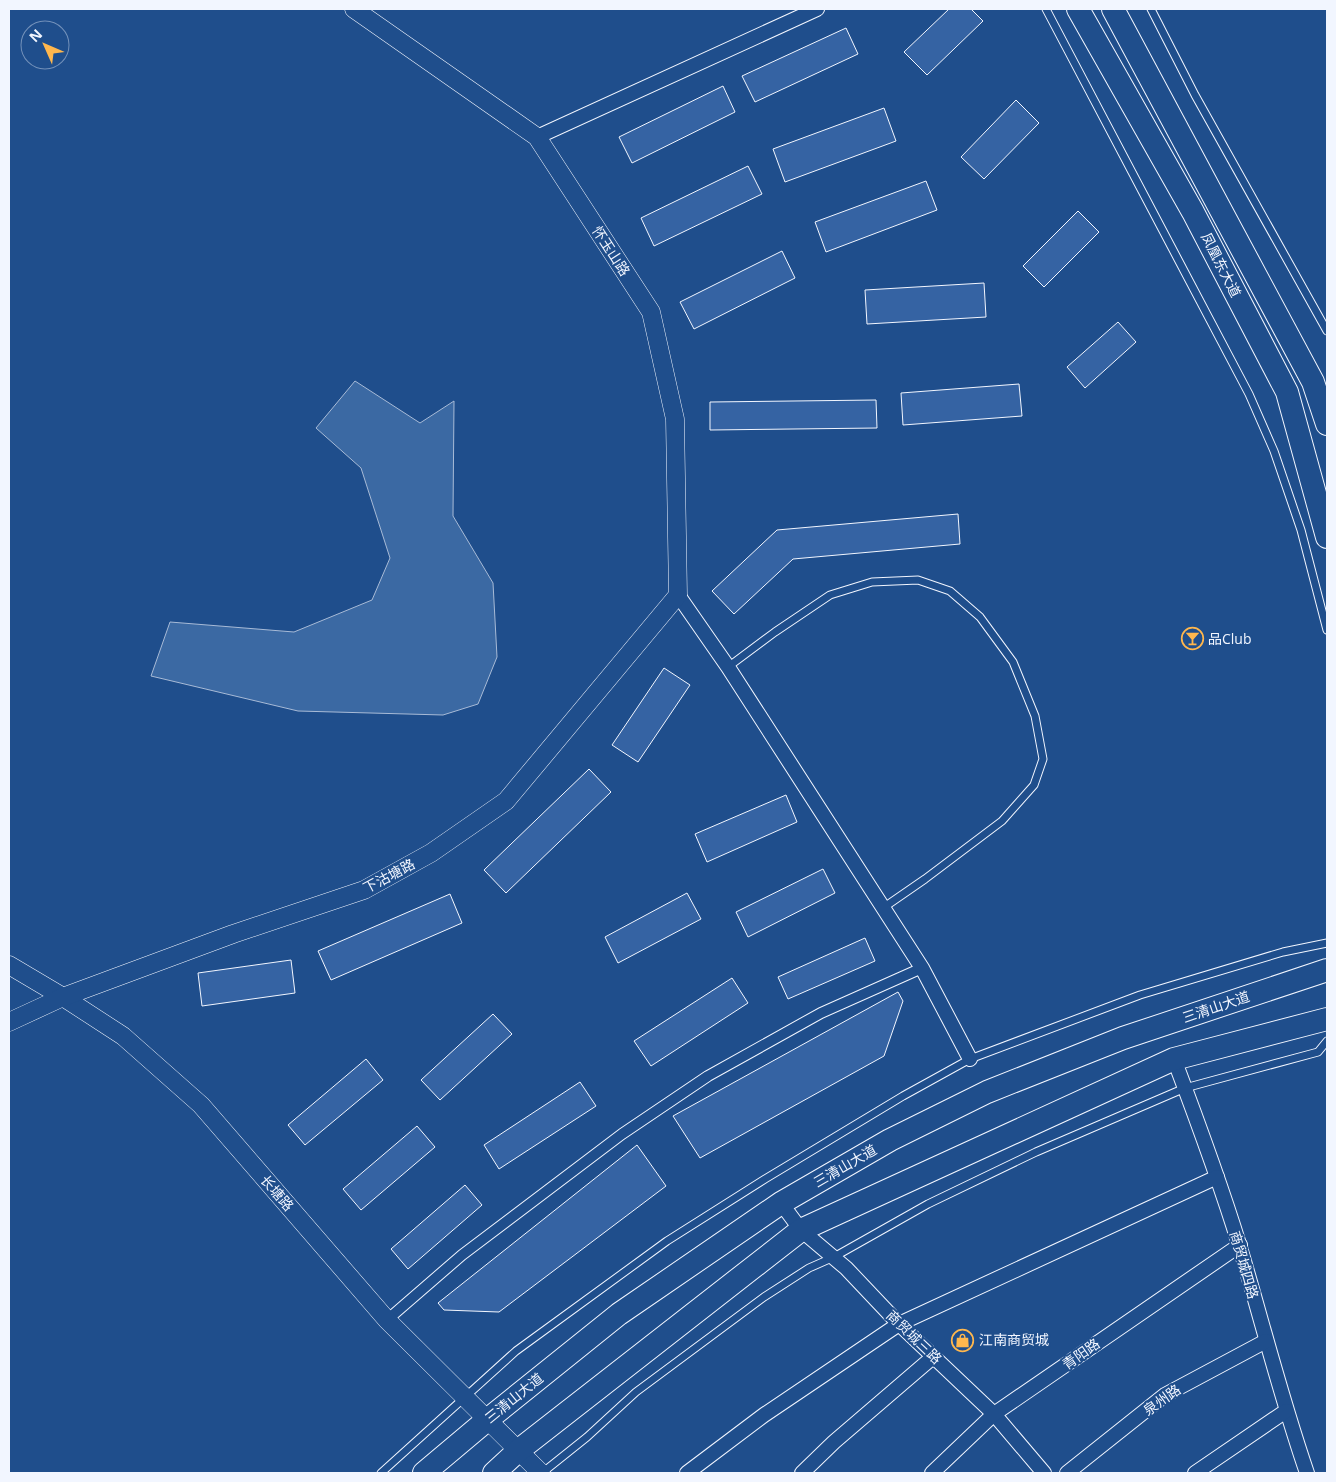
<svg xmlns="http://www.w3.org/2000/svg" width="1336" height="1482" viewBox="0 0 1336 1482" font-family="'Open Sans','Noto Sans SC',sans-serif">
<style>
.water{fill:#3b69a3;stroke:#a8bbd7}
.building{fill:#3563a3;stroke:#f2f6ff}
.lines{fill:none;stroke-linecap:round;stroke-linejoin:round}
.service-casing{stroke:#f2f6ff;stroke-width:9}
.pedestrian-casing{stroke:#f2f6ff;stroke-width:12}
.minor-casing{stroke:#f2f6ff;stroke-width:16}
.tertiary-casing{stroke:#f2f6ff;stroke-width:19}
.primary-casing{stroke:#f2f6ff;stroke-width:24}
.service{stroke:#1f4e8c;stroke-width:7}
.pedestrian{stroke:#1f4e8c;stroke-width:10}
.minor{stroke:#1f4e8c;stroke-width:14}
.tertiary{stroke:#1f4e8c;stroke-width:18}
.primary{stroke:#1f4e8c;stroke-width:22}
.labels{text-anchor:middle;stroke-width:4;stroke-linejoin:round;paint-order:stroke}
.street-label{font-size:14px;fill:#f2f6ff;stroke:#1f4e8c}
.poi-label{font-size:14px;fill:#f2f6ff;stroke:#1f4e8c;text-anchor:start}
</style>
<rect width="100%" height="100%" fill="#1f4e8c"/>
<!-- water -->
<path class="water" d="M355 381 420 423 454 401 453 516 493 583 497 657 478 704 443 715 298 711 151 676 170 622 294 632 372 600 390 558 361 468 316 428Z"/>
<!-- building -->
<g class="building">
<path d="M949 9H971L983 21 927 75 904 52Z"/>
<path d="M846 28 858 54 755 102 742 76Z"/>
<path d="M723 86 735 112 632 163 619 137Z"/>
<path d="M1016 100 1039 123 984 179 961 157Z"/>
<path d="M884 108 896 141 785 182 773 149Z"/>
<path d="M748 166 762 194 654 246 641 218Z"/>
<path d="M926 181 937 210 826 252 815 222Z"/>
<path d="M1078 211 1099 232 1044 287 1023 266Z"/>
<path d="M782 251 795 278 694 329 680 302Z"/>
<path d="M984 283 986 317 867 324 865 290Z"/>
<path d="M1118 322 1136 342 1085 388 1067 367Z"/>
<path d="M1019 384 1022 416 903 425 901 393Z"/>
<path d="M876 400 877 428 710 430V402Z"/>
<path d="M958 514 960 544 793 559 734 614 712 591 777 530Z"/>
<path d="M664 668 690 685 638 762 612 745Z"/>
<path d="M589 769 611 792 506 893 484 870Z"/>
<path d="M786 795 797 822 707 862 695 834Z"/>
<path d="M823 869 835 893 748 937 736 912Z"/>
<path d="M687 893 701 919 618 963 605 937Z"/>
<path d="M450 894 462 923 331 980 318 951Z"/>
<path d="M865 938 875 961 788 999 778 977Z"/>
<path d="M291 960 295 993 202 1006 198 973Z"/>
<path d="M732 978 748 1003 651 1066 634 1041Z"/>
<path d="M898 992 903 1001 884 1056 700 1158 673 1116Z"/>
<path d="M493 1014 512 1034 440 1100 421 1080Z"/>
<path d="M366 1059 383 1080 305 1145 288 1125Z"/>
<path d="M580 1082 596 1106 499 1169 484 1145Z"/>
<path d="M417 1126 435 1147 361 1210 343 1189Z"/>
<path d="M637 1145 666 1186 499 1312 444 1310 438 1303Z"/>
<path d="M465 1185 482 1205 408 1269 391 1249Z"/>
</g>
<g class="lines">
<defs>
<g id="service">
<path d="M1046 9 1249 394 1274 451 1301 530 1327 630"/>
<path d="M1151 9 1195 95 1327 331"/>
<path d="M728 667 775 632 830 595 872 582 918 580 950 591 980 617 1013 662 1035 716 1043 759 1034 785 1002 821 925 879 883 908"/>
<path d="M381 1473 516 1351 667 1241 765 1179 903 1096 970 1059 1140 995 1283 952 1327 943"/>
<path d="M542 1473 587 1437 636 1392 764 1297 809 1268 834 1257 928 1204 1036 1152 1185 1088 1318 1052 1327 1041"/>
</g>
<path id="pedestrian" d="M387 1320 462 1255 622 1134 708 1076 821 1013 922 968"/>
<g id="minor">
<path d="M537 137 817 9"/>
<path d="M678 595 728 667 922 968 970 1059"/>
<path d="M1174 1059C1197 1120 1220 1182 1239 1244 1262 1321 1281 1398 1307 1473"/>
<path d="M781 1203 801 1230 846 1268 899 1324 994 1414 1044 1473"/>
<path d="M687 1473 764 1415 899 1324 1217 1177"/>
<path d="M802 1473 834 1442 933 1357"/>
<path d="M932 1473 994 1414 1240 1245"/>
<path d="M1067 1473 1165 1395 1266 1341"/>
<path d="M1195 1473 1286 1411"/>
</g>
<g id="tertiary">
<path d="M9 965 63 997 123 1036 201 1105 387 1320 541 1473"/>
<path d="M9 1022 63 997 233 934 364 890 431 853 506 801 678 595 675 419 651 312 537 137 354 9"/>
</g>
<g id="primary">
<path d="M1078 9 1193 212 1287 392 1327 537"/>
<path d="M1113 9 1313 382 1327 424"/>
<path d="M424 1473 487 1420 619 1314 781 1203 890 1140 987 1092 1123 1038 1327 970"/>
<path d="M494 1473 519 1450 801 1230 1174 1059 1327 1019"/>
</g>
</defs>
<!-- service casing -->
<use href="#service" class="service-casing"/>
<!-- pedestrian casing -->
<use href="#pedestrian" class="pedestrian-casing"/>
<!-- minor casing -->
<use href="#minor" class="minor-casing"/>
<!-- tertiary casing -->
<use href="#tertiary" class="tertiary-casing"/>
<!-- primary casing -->
<use href="#primary" class="primary-casing"/>
<!-- service -->
<use href="#service" class="service"/>
<!-- pedestrian -->
<use href="#pedestrian" class="pedestrian"/>
<!-- minor -->
<use href="#minor" class="minor"/>
<!-- tertiary -->
<use href="#tertiary" class="tertiary"/>
<!-- primary -->
<use href="#primary" class="primary"/>
</g>
<!-- icons -->
<defs>
<symbol id="bar-ring" viewBox="-11 -11 22 22"><circle r="9.5" fill="#1f4e8c" stroke="#ffb74d" stroke-width="1.5"/><path d="M-6-5H6L.8 .8V4.5H3.5V6h-7V4.5H-.8V.8Z" fill="#ffb74d"/></symbol>
<symbol id="shop-ring" viewBox="-11 -11 22 22"><circle r="9.5" fill="#1f4e8c" stroke="#ffb74d" stroke-width="1.5"/><path d="M-5-2.5h2.3a2.7 3.5 0 0 1 5.4 0H5L5.5 6h-11ZM-1.5-2.5h3a1.5 2.3 0 0 0-3 0Z" fill="#ffb74d"/></symbol>
</defs>
<g fill-rule="evenodd">
<use href="#bar-ring" x="1180" y="626" width="25" height="25"/>
<use href="#shop-ring" x="950" y="1328" width="25" height="25"/>
</g>
<g class="labels">
<!-- street labels -->
<g class="street-label">
<text transform="translate(611 251) rotate(57)" y="5">怀玉山路</text>
<text transform="translate(1221 265) rotate(63)" y="5">凤凰东大道</text>
<text transform="translate(389 876) rotate(-28)" y="5">下沽塘路</text>
<text transform="translate(1216 1007) rotate(-19)" y="5">三清山大道</text>
<text transform="translate(845 1166) rotate(-30)" y="5">三清山大道</text>
<text transform="translate(277 1193) rotate(49)" y="5">长塘路</text>
<text transform="translate(1244 1265) rotate(74)" y="5">商贸城四路</text>
<text transform="translate(914 1337) rotate(44)" y="5">商贸城三路</text>
<text transform="translate(1081 1354) rotate(-35)" y="5">青阳路</text>
<text transform="translate(514 1398) rotate(-39)" y="5">三清山大道</text>
<text transform="translate(1162 1400) rotate(-35)" y="5">泉州路</text>
</g>
<!-- poi labels -->
<g class="poi-label">
<text x="1208" y="644">品Club</text>
<text x="979" y="1345">江南商贸城</text>
</g>
</g>
<!-- border -->
<rect width="1336" height="1482" fill="none" stroke="#f2f6ff" stroke-width="20"/>
<!-- north arrow -->
<g transform="translate(45 45) rotate(315)"><circle r="24" fill="#1f4e8c" stroke="#7391ba"/>
<path d="M0-4L9 19L0 12L-9 19Z" fill="#ffb74d"/>
<text y="-8" font-size="14" font-weight="bold" text-anchor="middle" fill="#f2f6ff">N</text>
</g>
</svg>
